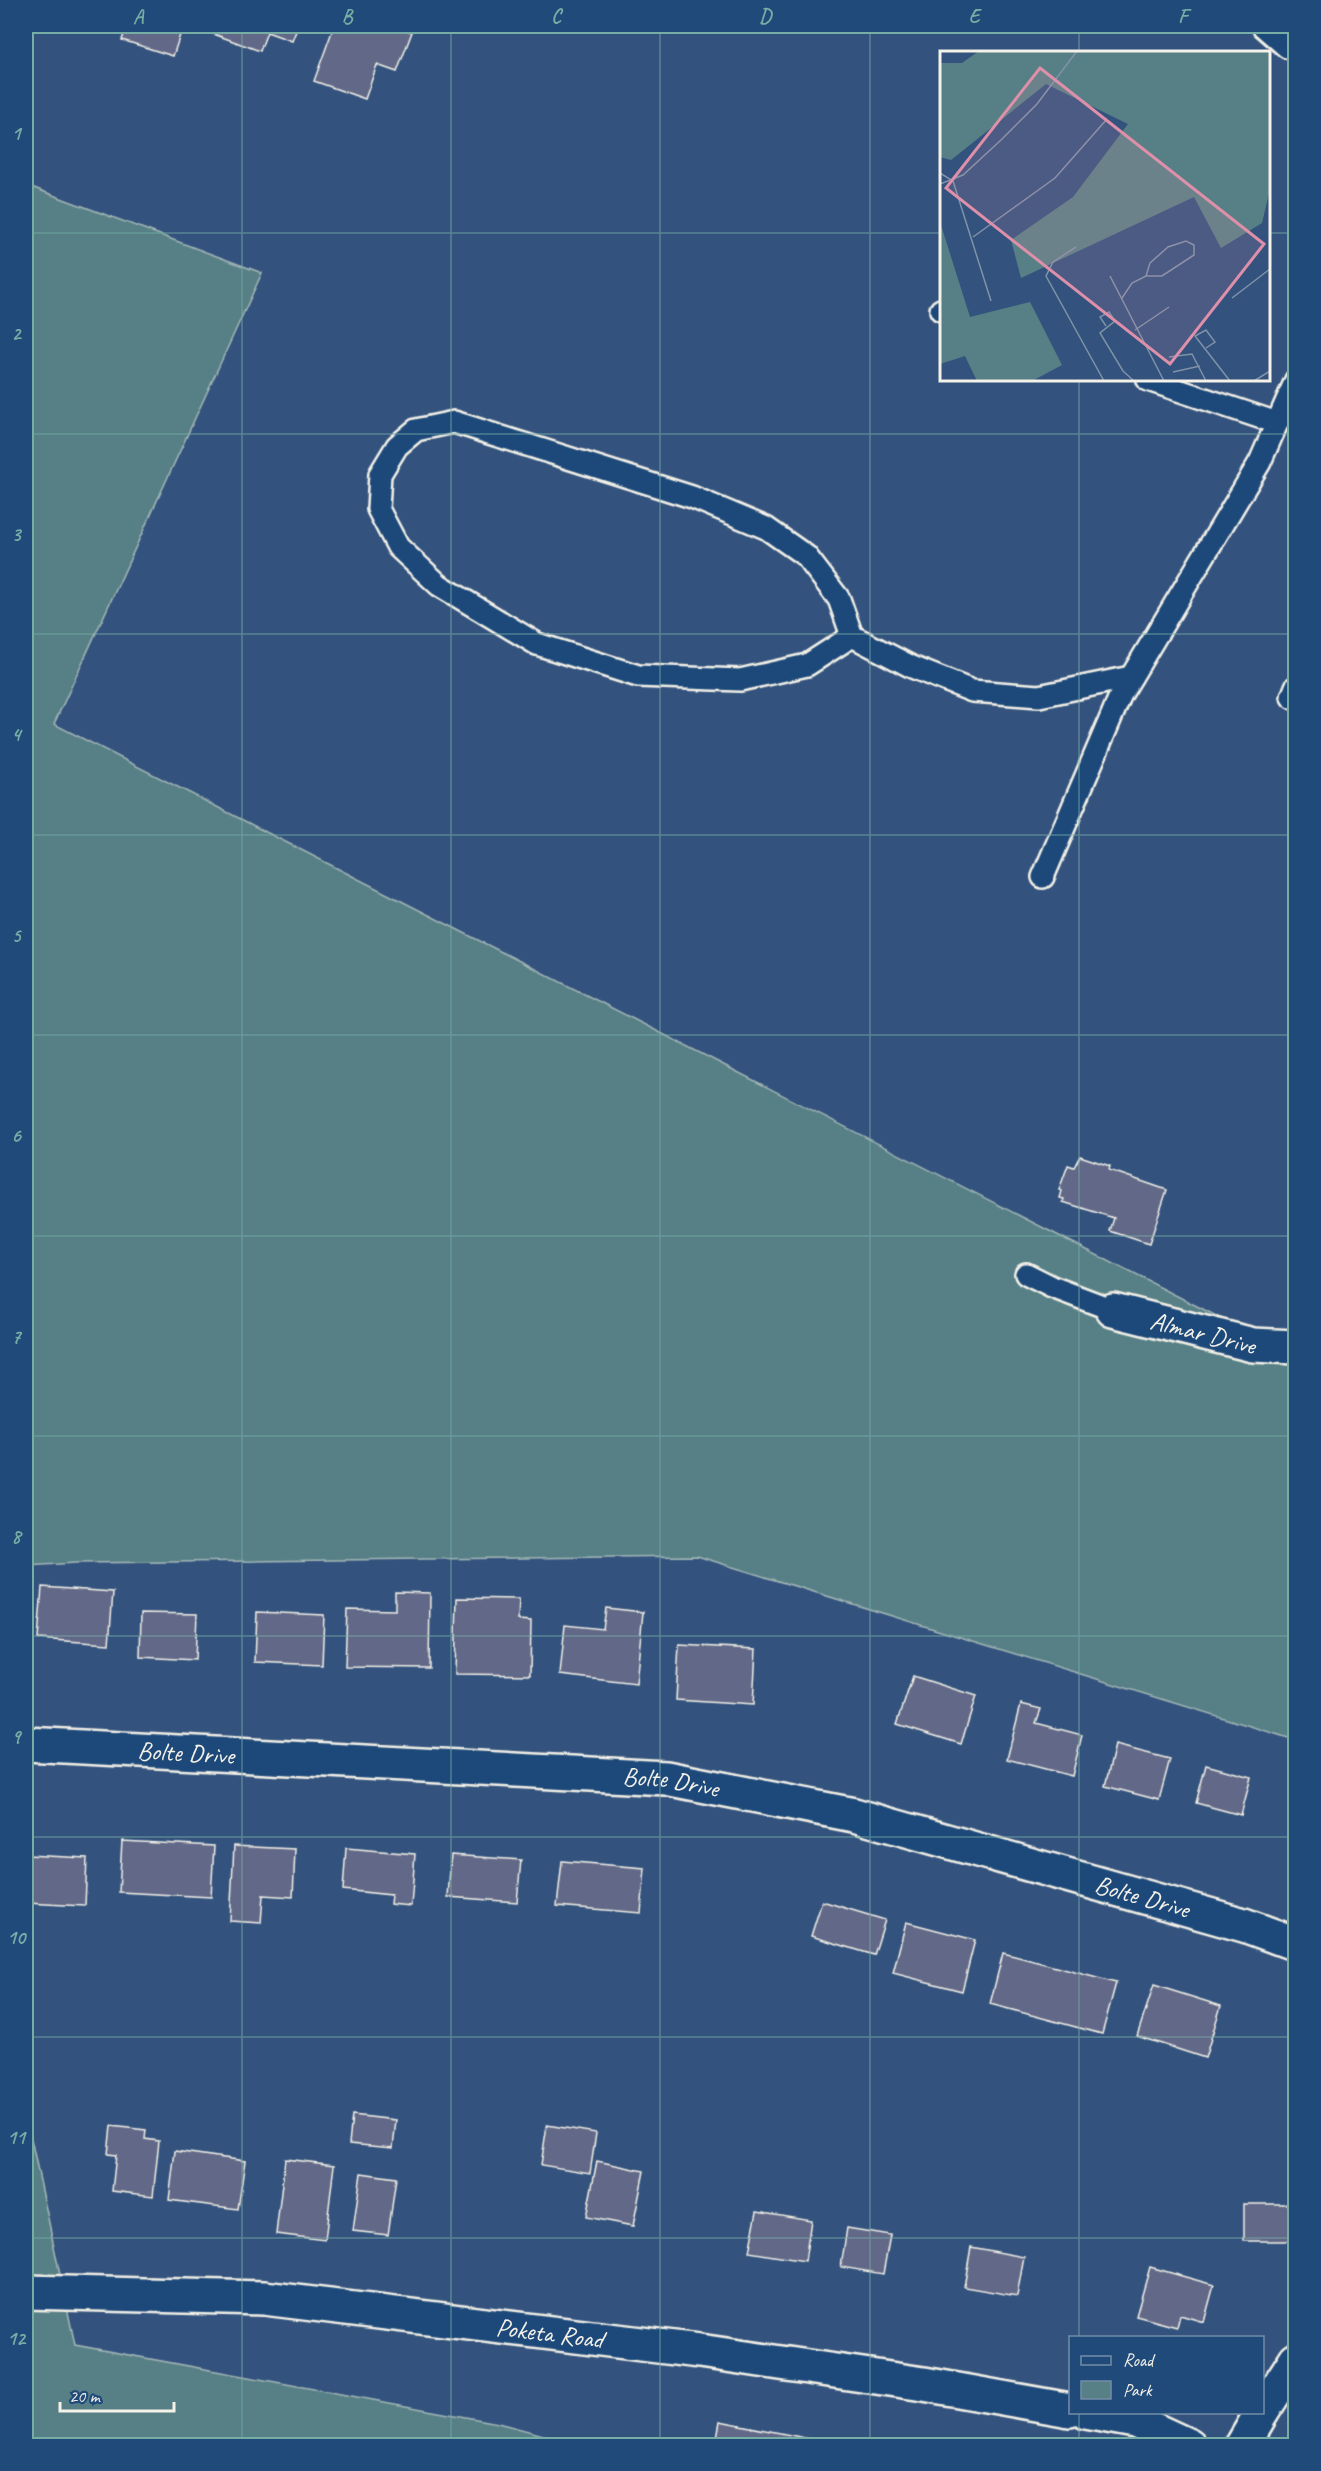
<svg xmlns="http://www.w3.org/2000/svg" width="1321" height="2471" viewBox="0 0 1321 2471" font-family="Caveat,sans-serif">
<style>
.green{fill:#578086;stroke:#a6b8b7;stroke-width:1.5}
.building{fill:#626988;stroke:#f4f1e8;stroke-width:1.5}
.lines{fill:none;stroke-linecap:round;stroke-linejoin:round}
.lane-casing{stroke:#f4f1e8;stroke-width:26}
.street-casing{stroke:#f4f1e8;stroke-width:38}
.secondary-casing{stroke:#f4f1e8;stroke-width:38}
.lane{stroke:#1f4a7a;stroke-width:21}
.street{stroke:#1f4a7a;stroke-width:33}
.secondary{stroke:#1f4a7a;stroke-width:33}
.grid{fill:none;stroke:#76ada5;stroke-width:1.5;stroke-opacity:0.55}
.labels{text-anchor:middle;stroke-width:5;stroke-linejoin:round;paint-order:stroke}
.street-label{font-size:26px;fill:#f4f1e8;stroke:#1f4a7a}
.inset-road{fill:none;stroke:#8092a8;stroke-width:1.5}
.view{fill:#de8fa9;fill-opacity:0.15;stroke:#de8fa9;stroke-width:3}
.inset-edge{fill:none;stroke:#f4f1e8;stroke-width:3}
.neatline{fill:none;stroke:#76ada5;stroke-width:2}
.grid-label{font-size:20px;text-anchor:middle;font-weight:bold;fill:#76ada5}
</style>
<rect width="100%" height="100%" fill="#33537e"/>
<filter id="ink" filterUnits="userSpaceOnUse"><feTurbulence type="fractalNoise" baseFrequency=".0167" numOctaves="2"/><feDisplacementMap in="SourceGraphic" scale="12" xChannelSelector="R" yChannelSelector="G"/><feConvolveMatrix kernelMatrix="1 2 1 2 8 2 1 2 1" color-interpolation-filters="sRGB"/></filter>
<g filter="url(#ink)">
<!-- green -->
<g class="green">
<path d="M26 185 262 273 54 724 1295 1356V1740L697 1556 76 1563 26 1566Z"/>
<path d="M26 2115 75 2345 498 2423 581 2445H26Z"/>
</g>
<!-- building -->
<g class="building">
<path d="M127 26H183L173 56 122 40Z"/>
<path d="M214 26H298L292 41 267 32 260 51 211 33Z"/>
<path d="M334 26H394L412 32 397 72 377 65 365 99 314 81Z"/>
<path d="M1080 1156 1110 1166 1109 1170 1167 1190 1149 1244 1110 1231 1114 1218 1063 1202 1064 1199 1060 1198 1062 1191 1059 1190 1068 1165 1074 1167Z"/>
<path d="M42 1587 113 1592 109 1644 38 1639Z"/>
<path d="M395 1592 430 1593 429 1668 345 1667 347 1609 395 1610Z"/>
<path d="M457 1598 519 1599 518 1620 531 1621 530 1675 455 1674Z"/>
<path d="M606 1608 643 1612 636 1684 560 1675 565 1625 603 1629Z"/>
<path d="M257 1612 324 1615 322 1665 255 1662Z"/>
<path d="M141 1613 197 1614 195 1660 140 1657Z"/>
<path d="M679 1645 756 1649 753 1705 676 1700Z"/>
<path d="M913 1676 976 1696 961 1744 897 1724Z"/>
<path d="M1021 1704 1041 1709 1036 1723 1082 1735 1072 1776 1007 1759Z"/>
<path d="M1115 1745 1170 1759 1159 1800 1105 1786Z"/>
<path d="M1206 1765 1251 1777 1241 1815 1196 1803Z"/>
<path d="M122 1841 214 1846 211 1897 119 1892Z"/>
<path d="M234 1846 295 1849 293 1897 263 1895 261 1923 230 1921Z"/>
<path d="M346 1848 415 1854 411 1906 390 1904 391 1895 343 1890Z"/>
<path d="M26 1855 87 1858 85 1906 26 1903Z"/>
<path d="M451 1855 521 1860 517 1902 448 1897Z"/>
<path d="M562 1861 645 1868 641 1913 557 1906Z"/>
<path d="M822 1901 885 1920 874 1955 811 1936Z"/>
<path d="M906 1922 975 1940 962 1991 893 1973Z"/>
<path d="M1003 1953 1116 1983 1102 2034 990 2004Z"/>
<path d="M1154 1985 1221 2006 1205 2058 1137 2036Z"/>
<path d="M352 2115 396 2120 393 2148 349 2144Z"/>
<path d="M547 2125 596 2133 590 2173 541 2165Z"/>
<path d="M111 2126 146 2130 145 2139 159 2141 153 2196 112 2191 116 2155 108 2154Z"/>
<path d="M175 2151 245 2161 238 2209 169 2200Z"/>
<path d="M285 2159 334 2165 325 2240 276 2234Z"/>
<path d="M597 2161 644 2171 633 2226 586 2217Z"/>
<path d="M361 2173 396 2178 388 2235 353 2231Z"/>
<rect x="1244" y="2204" width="52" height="37"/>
<path d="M757 2211 811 2220 805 2261 749 2252Z"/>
<path d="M847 2228 890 2235 883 2274 841 2267Z"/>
<path d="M971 2247 1024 2257 1017 2296 964 2287Z"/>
<path d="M1150 2267 1214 2285 1204 2322 1180 2315 1177 2327 1136 2316Z"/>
<path d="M720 2421 841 2445V2446H731L716 2443Z"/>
</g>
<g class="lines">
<defs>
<g id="lane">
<path d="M1263 26 1287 47"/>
<path d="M941 310H942"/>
<path d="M1148 380 1277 423"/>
<path d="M852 636 807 665 740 680 638 676 537 644 439 585 398 547 378 509 380 474 397 446 416 430 454 422 692 497 766 528 806 556 839 599 852 636 912 667 972 691 1039 696 1131 677"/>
<path d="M1296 687 1292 697 1296 699"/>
<path d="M1043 877 1121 694 1260 462 1296 380"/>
<path d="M1026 1274 1052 1287 1113 1310"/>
</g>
<g id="street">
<path id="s1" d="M1113 1310 1253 1345 1296 1347"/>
<path id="s2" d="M26 1744 666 1778 854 1815 1244 1925 1296 1944"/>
<path d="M1262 2412 1296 2359"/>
<path d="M1242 2446 1262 2412"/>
</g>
<g id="secondary">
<path id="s3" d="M26 2292 264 2298 699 2351 924 2384 1070 2410"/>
<path d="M1086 2412 1135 2421 1189 2446"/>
</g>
</defs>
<!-- lane casing -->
<use href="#lane" class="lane-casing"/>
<!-- street casing -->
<use href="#street" class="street-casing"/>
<!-- secondary casing -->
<use href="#secondary" class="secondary-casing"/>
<!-- lane -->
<use href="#lane" class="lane"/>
<!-- street -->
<use href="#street" class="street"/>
<!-- secondary -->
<use href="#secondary" class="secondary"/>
</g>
</g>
<!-- grid -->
<path class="grid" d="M242 26V2446M451 26V2446M660 26V2446M870 26V2446M1079 26V52M26 233H942M1268 233H1296M1079 380V2338M26 434H1296M26 634H1296M26 835H1296M26 1035H1296M26 1236H1296M26 1436H1296M26 1636H1296M26 1837H1296M26 2037H1296M26 2238H1296M1079 2412V2446"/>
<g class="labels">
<!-- street labels -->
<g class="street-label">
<text dy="9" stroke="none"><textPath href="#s1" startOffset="93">Almar Drive</textPath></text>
<text dy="9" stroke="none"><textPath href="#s2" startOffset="160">Bolte Drive</textPath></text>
<text dy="9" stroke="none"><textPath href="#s2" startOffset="646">Bolte Drive</textPath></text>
<text dy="9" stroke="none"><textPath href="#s2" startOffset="1132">Bolte Drive</textPath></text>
<text dy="9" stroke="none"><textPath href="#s3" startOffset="526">Poketa Road</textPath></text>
</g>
</g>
<!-- overview -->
<g transform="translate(940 51)">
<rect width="330" height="330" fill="#33537e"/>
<path d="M39 0H330V138L322 172 281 197 254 146 81 227 71 189 133 146 188 73 106 33 11 109 0 106V12H22ZM0 171 30 266 90 251 122 314 92 330H37L25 305 0 313Z" fill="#578086"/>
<path class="inset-road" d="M0 122 13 130 51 250M0 133 23 124 61 89 97 53 137 0M33 186 115 127 167 68M136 196 113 211 106 225 164 330M170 225 224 330M182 247 192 232 206 225H222L254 204V194L246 190 228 196 210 212 206 225M292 247 330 218M166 275 160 266 169 261 175 270 160 282 183 320 194 330M195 279 229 256M266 297 275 291 266 279 255 285 290 330M229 306 252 303 266 330M233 321 260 315M314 330 330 320"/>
<path class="view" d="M100 17 324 193 230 313 6 137Z"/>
<rect width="330" height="330" class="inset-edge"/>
</g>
<!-- margin -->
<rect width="1321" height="2471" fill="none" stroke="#1f4a7a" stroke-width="66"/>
<!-- legend -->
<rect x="1069" y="2336" width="195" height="78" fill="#1f4a7a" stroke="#748da6" stroke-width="1.5"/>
<rect x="1081" y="2356" width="30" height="9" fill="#1f4a7a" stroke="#748da6" stroke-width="1.5"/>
<text x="1123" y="2366" font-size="18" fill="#f4f1e8">Road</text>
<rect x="1081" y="2381" width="30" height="18" fill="#578086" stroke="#748da6" stroke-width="1.5"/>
<text x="1123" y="2396" font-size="18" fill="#f4f1e8">Park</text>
<!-- scale -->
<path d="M60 2402v9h114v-9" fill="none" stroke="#f4f1e8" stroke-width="3"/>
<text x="69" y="2402" font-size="18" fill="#f4f1e8" stroke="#1f4a7a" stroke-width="4.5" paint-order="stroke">20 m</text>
<rect x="33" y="33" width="1255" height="2405" class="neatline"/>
<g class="grid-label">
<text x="138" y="23">A</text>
<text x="347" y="23">B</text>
<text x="556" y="23">C</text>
<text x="765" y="23">D</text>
<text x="974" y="23">E</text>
<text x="1183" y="23">F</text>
<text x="16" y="140">1</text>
<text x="16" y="340">2</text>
<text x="16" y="541">3</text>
<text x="16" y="741">4</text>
<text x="16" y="942">5</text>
<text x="16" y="1142">6</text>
<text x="16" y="1343">7</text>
<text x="16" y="1543">8</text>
<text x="16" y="1743">9</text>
<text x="16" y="1944">10</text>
<text x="16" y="2144">11</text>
<text x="16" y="2345">12</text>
</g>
</svg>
